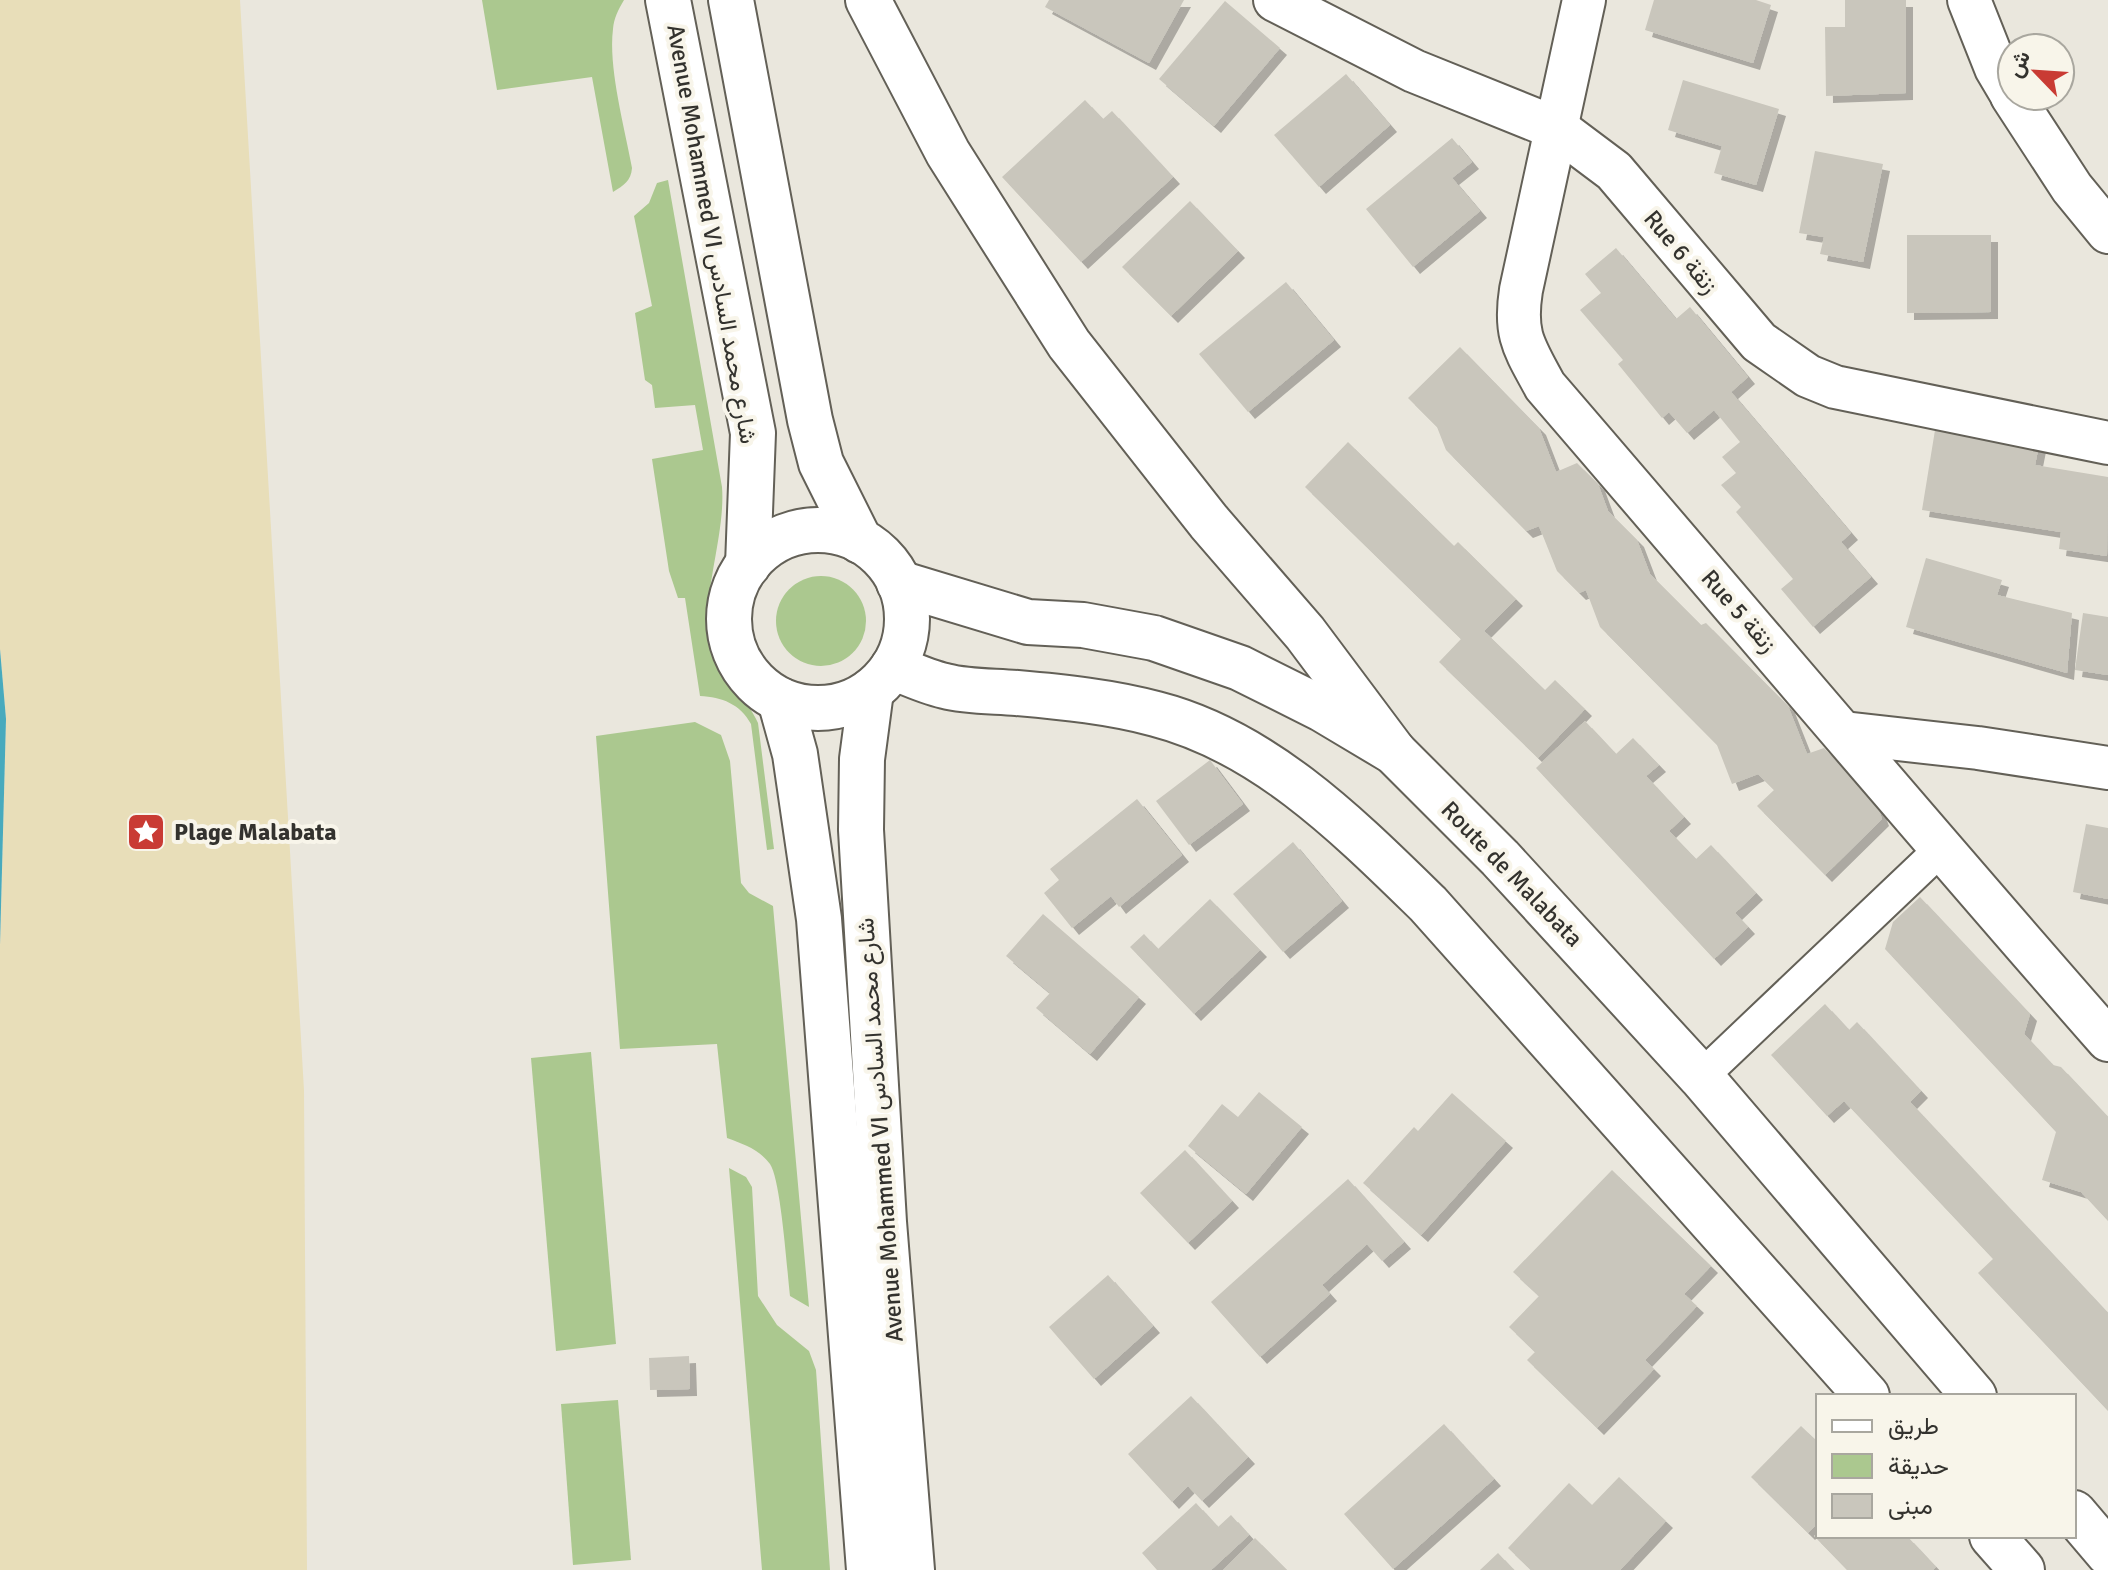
<svg xmlns="http://www.w3.org/2000/svg" width="2108" height="1570" viewBox="0 0 2108 1570" font-family="Signika,Vazirmatn,sans-serif">
<style>
.green{fill:#abc88f}
.sand{fill:#e8deb9}
.water{fill:#48aabd}
.building{fill:#c9c6bc;filter:url(#shadow)}
.lines{fill:none;stroke-linecap:round;stroke-linejoin:round}
.pedestrian-casing{stroke:#636057;stroke-width:36}
.minor-casing{stroke:#636057;stroke-width:46}
.tertiary-casing{stroke:#636057;stroke-width:48}
.secondary-casing{stroke:#636057;stroke-width:48}
.pedestrian{stroke:#fff;stroke-width:32}
.minor{stroke:#fff;stroke-width:42}
.tertiary{stroke:#fff;stroke-width:44}
.secondary{stroke:#fff;stroke-width:44}
.labels{text-anchor:middle;stroke-width:8;stroke-linejoin:round;paint-order:stroke}
.street-label{font-size:24px;fill:#33322e;stroke:#f8f5ea}
.poi-label{font-size:24px;font-weight:bold;fill:#33322e;stroke:#f8f5ea;text-anchor:start}
</style>
<defs>
<filter id="shadow"><feDropShadow dx="7" dy="7" stdDeviation="0" flood-color="#0004"/></filter>
</defs>
<rect width="100%" height="100%" fill="#eae7dd"/>
<!-- green -->
<g class="green">
<path d="M482 0H624C618 10 614 18 613 29 608 68 625 129 632 168 631 181 624 185 613 192L592 77 497 90Z"/>
<path d="M668 180 722 487C726 538 697 606 712 651 721 680 747 697 758 723L774 849 767 850 751 724C740 704 722 697 700 696L685 598H678L669 571 652 459 703 450 695 405 655 408 652 385 645 380 635 313 652 306 634 216 649 203 657 183Z"/>
<circle cx="821" cy="621" r="45"/>
<path d="M695 722 721 735 730 761 741 883 749 893 773 906 809 1307 790 1296C787 1271 781 1180 770 1164 759 1149 743 1144 727 1138L717 1044 620 1049 596 736Z"/>
<path d="M591 1052 616 1344 556 1351 531 1058Z"/>
<path d="M729 1168 746 1177 752 1187 758 1296 777 1325 809 1351 816 1370 830 1570H762Z"/>
<path d="M618 1400 631 1560 573 1565 561 1404Z"/>
</g>
<!-- sand -->
<path class="sand" d="M0 0H240L304 1090 307 1570H0V946L6 719 0 649Z"/>
<!-- water -->
<path class="water" d="M0 649 6 719 0 945Z"/>
<!-- building -->
<g class="building">
<path d="M1049 0H1184L1149 63 1045 7Z"/>
<path d="M1654 0H1756L1771 5 1753 63 1645 30Z"/>
<path d="M1845 0H1906V93L1826 96 1825 27H1845Z"/>
<path d="M1225 1 1280 48 1214 126 1159 79Z"/>
<path d="M1346 74 1390 125 1319 187 1274 135Z"/>
<path d="M1683 80 1779 109 1756 185 1714 173 1722 146 1668 130Z"/>
<path d="M1085 100 1103 119 1112 111 1173 177 1081 262 1002 177Z"/>
<path d="M1452 138 1472 162 1452 178 1480 211 1413 267 1366 209Z"/>
<path d="M1815 151 1883 164 1863 262 1820 254 1824 237 1799 233Z"/>
<path d="M1190 201 1238 251 1171 316 1122 267Z"/>
<path d="M1907 235H1991V312L1907 313Z"/>
<path d="M1616 248 1676 319 1690 307 1748 377 1731 392 1851 533 1841 542 1871 577 1813 627 1781 589 1793 579 1736 512 1741 507 1721 485 1736 473 1722 457 1740 442 1714 410 1687 433 1669 412 1662 418 1618 364 1623 360 1580 310 1601 293 1585 274Z"/>
<path d="M1286 282 1334 340 1248 412 1199 354Z"/>
<path d="M1460 347 1539 428 1556 472 1577 463 1598 484 1608 511 1637 540 1650 574 1701 625 1706 623 1788 706 1807 754 1824 748 1875 800 1882 819 1825 875 1757 806 1774 790 1758 774 1732 784 1717 745 1600 627 1586 590 1579 593 1557 571 1539 526 1526 531 1446 450 1437 427 1408 398Z"/>
<path d="M1936 424 2040 440 2035 465 2108 477 2107 556 2059 549 2061 532 1922 510Z"/>
<path d="M1348 442 1454 546 1458 542 1516 599 1484 631 1545 690 1555 680 1585 709 1538 758 1439 662 1461 639 1305 487Z"/>
<path d="M1926 558 2002 580 1997 595 2072 613 2067 673 1906 627Z"/>
<path d="M2083 613 2108 617V675L2075 670Z"/>
<path d="M1585 721 1616 754 1633 738 1659 765 1646 776 1684 817 1669 831 1696 859 1711 845 1756 893 1735 913 1748 927 1714 959 1536 768Z"/>
<path d="M1210 760 1243 804 1189 845 1156 801Z"/>
<path d="M1137 799 1182 855 1119 907 1111 896 1072 928 1044 893 1059 880 1050 869Z"/>
<path d="M2086 824 2108 828V899L2073 892Z"/>
<path d="M1293 842 1342 901 1283 952 1233 894Z"/>
<path d="M1920 897 2030 1014 2024 1034 2053 1065 2061 1067 2108 1117V1221L2081 1192 2042 1180 2056 1132 1885 949 1893 922Z"/>
<path d="M1210 899 1260 950 1194 1014 1130 947 1144 934 1158 949Z"/>
<path d="M1043 914 1139 997 1090 1054 1036 1008 1050 993 1006 956Z"/>
<path d="M1825 1004 1849 1030 1857 1022 1921 1091 1910 1102 2108 1313V1411L1978 1273 1993 1259 1844 1101 1827 1116 1771 1055Z"/>
<path d="M1259 1092 1302 1127 1246 1194 1188 1146 1222 1104 1238 1117Z"/>
<path d="M1452 1093 1506 1141 1421 1235 1363 1183 1414 1127 1418 1131Z"/>
<path d="M1185 1150 1232 1201 1188 1243 1140 1193Z"/>
<path d="M1612 1170 1711 1266 1684 1294 1697 1306 1645 1360 1654 1369 1597 1428 1527 1360 1535 1352 1509 1327 1539 1296 1513 1272Z"/>
<path d="M1348 1179 1404 1242 1382 1261 1367 1244 1322 1285 1330 1294 1260 1357 1211 1302Z"/>
<path d="M1108 1275 1153 1326 1094 1379 1049 1327Z"/>
<path d="M689 1356 690 1389 650 1390 649 1358Z"/>
<path d="M1191 1396 1248 1457 1202 1501 1188 1486 1172 1502 1128 1454Z"/>
<path d="M1444 1424 1494 1479 1393 1569 1344 1514Z"/>
<path d="M1801 1426 1818 1442V1523L1808 1533 1751 1477Z"/>
<path d="M1619 1477 1666 1521 1620 1570H1531L1508 1548 1569 1483 1592 1505Z"/>
<path d="M1196 1503 1218 1527 1231 1515 1249 1535 1211 1570H1157L1142 1553Z"/>
<path d="M1818 1532V1536H1907L1936 1567 1933 1570H1847L1814 1536Z"/>
<path d="M1255 1538 1287 1570H1223Z"/>
<path d="M1498 1553 1514 1570H1480Z"/>
</g>
<g class="lines">
<defs>
<path id="pedestrian" d="M1701 1077 1941 849"/>
<g id="minor">
<path d="M1275 0 1414 71 1558 129 1614 171 1759 342 1808 376 1835 387 2108 443"/>
<path d="M1584 0 1521 290C1514 335 1524 347 1545 386 1733 604 1918 824 2108 1040"/>
<path d="M1969 0 1996 68 2012 95"/>
<path d="M2012 96 2072 188 2108 232"/>
<path d="M1844 733 1978 748 2108 768"/>
</g>
<g id="tertiary">
<path d="M899 583 1028 622 1083 625 1154 638 1240 668 1322 709 1394 752 1500 858 1701 1077 1974 1396"/>
<path d="M893 667C910 674 927 682 945 686 968 692 994 691 1017 693 1063 697 1112 702 1156 714 1265 742 1350 828 1428 904L1867 1396"/>
<path d="M2074 1513 2108 1553"/>
<path d="M1992 1536 2022 1570"/>
</g>
<g id="secondary">
<path d="M668 0 753 433 748 565"/>
<path d="M731 0 810 420 821 463 860 541"/>
<path d="M868 0 948 153 1069 344 1209 522 1305 633 1394 752"/>
<circle cx="818" cy="619" r="89"/>
<path d="M871 691 862 759 861 830 884 1222 912 1570"/>
<path d="M780 700 795 754 819 919 869 1570"/>
</g>
</defs>
<!-- pedestrian casing -->
<use href="#pedestrian" class="pedestrian-casing"/>
<!-- minor casing -->
<use href="#minor" class="minor-casing"/>
<!-- tertiary casing -->
<use href="#tertiary" class="tertiary-casing"/>
<!-- secondary casing -->
<use href="#secondary" class="secondary-casing"/>
<!-- pedestrian -->
<use href="#pedestrian" class="pedestrian"/>
<!-- minor -->
<use href="#minor" class="minor"/>
<!-- tertiary -->
<use href="#tertiary" class="tertiary"/>
<!-- secondary -->
<use href="#secondary" class="secondary"/>
</g>
<!-- icons -->
<defs>
<symbol id="sight-square" viewBox="-11 -11 22 22"><rect x="-9" y="-9" width="18" height="18" rx="4" fill="#c93b34" stroke="#f8f5ea"/><path d="M0-6L1.8-2.2L6-1.7L2.9 1.2L3.7 5.4L0 3.3L-3.7 5.4L-2.9 1.2L-6-1.7L-1.8-2.2Z" fill="#fff"/></symbol>
</defs>
<g fill-rule="evenodd">
<use href="#sight-square" x="124" y="810" width="44" height="44"/>
</g>
<g class="labels">
<!-- street labels -->
<g class="street-label">
<text transform="translate(712 234) rotate(80)" y="8">Avenue Mohammed VI شارع محمد السادس</text>
<text transform="translate(1681 252) rotate(50)" y="8">Rue 6 زنقة</text>
<text transform="translate(1739 611) rotate(49)" y="8">Rue 5 زنقة</text>
<text transform="translate(1512 874) rotate(46)" y="8">Route de Malabata</text>
<text transform="translate(880 1130) rotate(-94)" y="8">Avenue Mohammed VI شارع محمد السادس</text>
</g>
<!-- poi labels -->
<g class="poi-label">
<text x="174" y="840">Plage Malabata</text>
</g>
</g>
<!-- legend -->
<rect x="1816" y="1394" width="260" height="144" fill="#f8f5ea" stroke="#a9a79f" stroke-width="2"/>
<rect x="1832" y="1420" width="40" height="12" fill="#ffffff" stroke="#a9a79f" stroke-width="2"/>
<text x="1888" y="1434" font-size="24" fill="#33322e">طريق</text>
<rect x="1832" y="1454" width="40" height="24" fill="#abc88f" stroke="#a9a79f" stroke-width="2"/>
<text x="1888" y="1474" font-size="24" fill="#33322e">حديقة</text>
<rect x="1832" y="1494" width="40" height="24" fill="#c9c6bc" stroke="#a9a79f" stroke-width="2"/>
<text x="1888" y="1514" font-size="24" fill="#33322e">مبنى</text>
<!-- north arrow -->
<g transform="translate(2036 72) rotate(295)"><circle r="38" fill="#f8f5ea" stroke="#a9a79f" stroke-width="2"/>
<path d="M0-6L14 30L0 20L-14 30Z" fill="#c93b34"/>
<text y="-12" font-size="22" font-weight="bold" text-anchor="middle" fill="#33322e">ش</text>
</g>
</svg>
